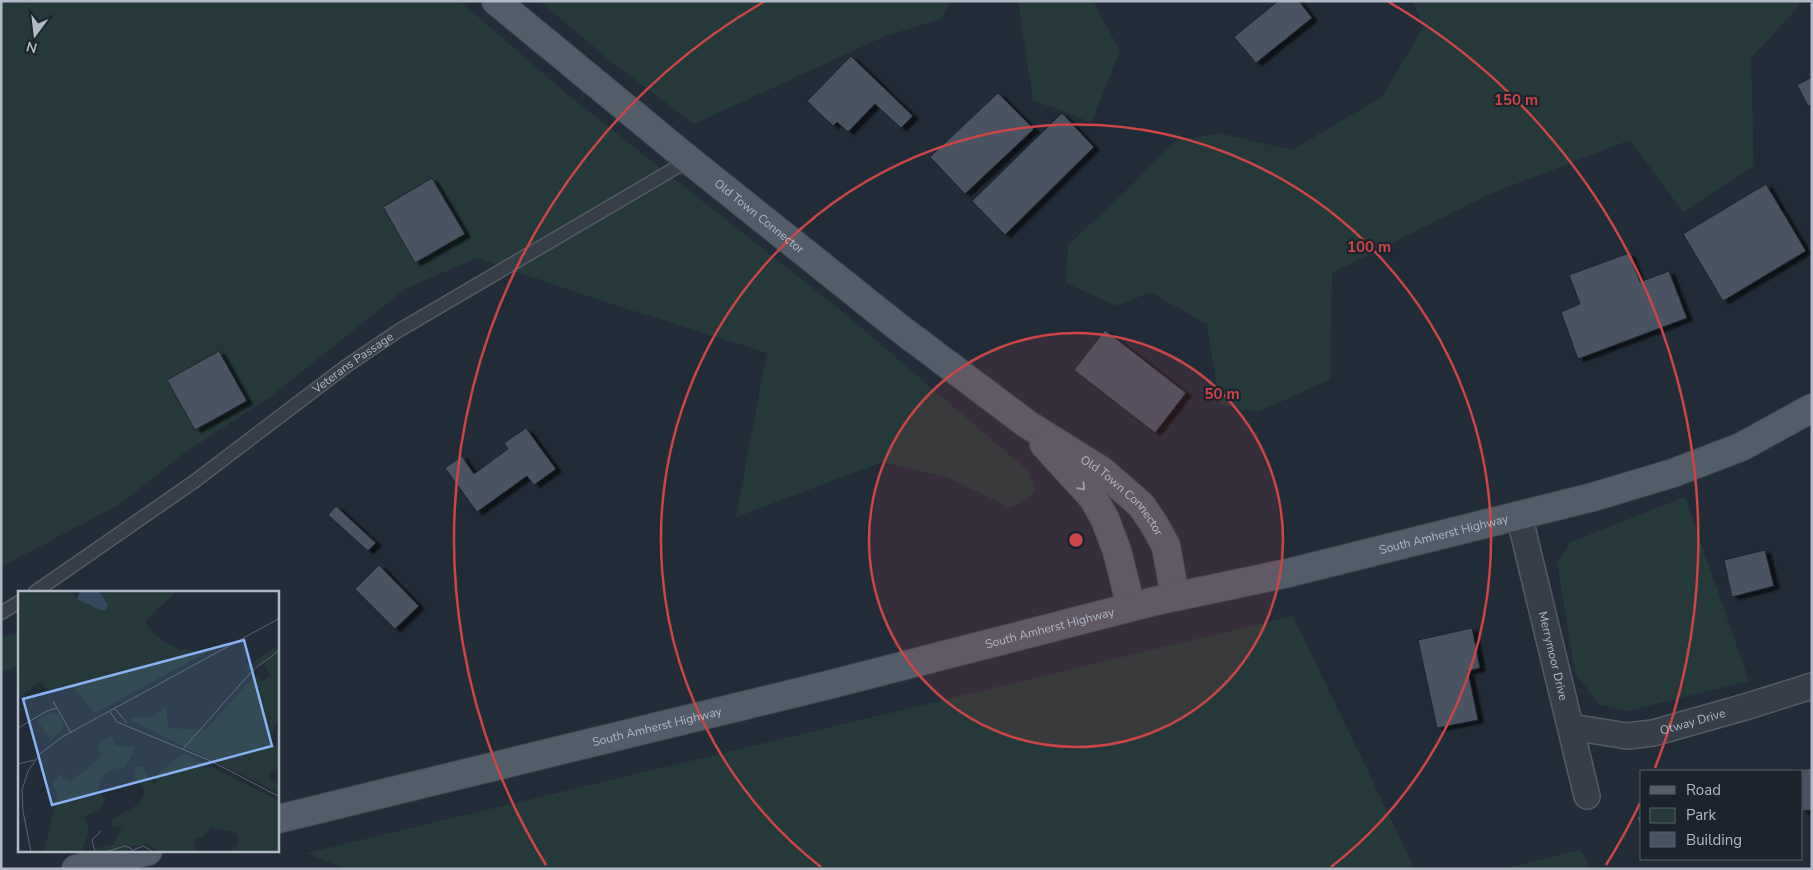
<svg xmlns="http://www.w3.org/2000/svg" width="1813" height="870" viewBox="0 0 1813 870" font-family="'Nunito Sans',sans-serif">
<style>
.green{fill:#25393a}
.building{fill:#485362;stroke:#1d252f;filter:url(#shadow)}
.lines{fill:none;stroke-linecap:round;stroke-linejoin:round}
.lane-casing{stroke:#535c66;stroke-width:15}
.street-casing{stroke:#535c66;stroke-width:28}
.primary-casing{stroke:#3f4752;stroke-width:30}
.lane{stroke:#353e49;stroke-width:12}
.street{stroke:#353e49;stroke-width:25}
.primary{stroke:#535d69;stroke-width:28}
.oneway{stroke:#9da7b3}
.ring{fill:none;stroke:#ce4547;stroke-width:2.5}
.labels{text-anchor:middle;stroke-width:4.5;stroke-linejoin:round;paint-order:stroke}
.street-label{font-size:12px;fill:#b0b9c5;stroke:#1b232d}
.inset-road{fill:none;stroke:#5b6470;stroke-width:1}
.view{fill:#87b3f4;fill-opacity:0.15;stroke:#87b3f4;stroke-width:2.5}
.inset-edge{fill:none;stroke:#b0b9c5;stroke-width:2.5}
.centre{fill:#ce4547;stroke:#1b232d;stroke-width:2.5}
.ring-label{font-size:15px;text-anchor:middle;font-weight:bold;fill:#ce4547;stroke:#1b232d;stroke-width:4.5;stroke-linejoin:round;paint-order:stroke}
</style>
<defs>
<filter id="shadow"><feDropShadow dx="5.5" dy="3" stdDeviation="1" flood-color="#0009"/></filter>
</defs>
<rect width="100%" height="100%" fill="#222c38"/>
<!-- green -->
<g class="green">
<path d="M1 1H460L568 95 843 312 1029 472 1035 492 1011 508 947 477 882 462 736 517 767 353 596 299 477 258 405 289 273 395 187 451 120 504 1 567Z"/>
<path d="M540 1H950L942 19 885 36 694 124 608 59Z"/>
<path d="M1018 1H1093L1120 51 1091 123 1064 111 1033 101Z"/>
<path d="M1413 1H1800L1796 9 1751 58 1754 166 1683 212 1630 140 1490 194 1332 273 1330 379 1258 412 1220 404 1207 324 1150 292 1117 306 1066 283 1068 245 1125 192 1175 141 1219 133 1292 150 1382 97 1423 28Z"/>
<path d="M1685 497 1749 681 1628 711 1600 705 1575 673 1557 563 1571 542Z"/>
<path d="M1293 616 1415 869H345L307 853Z"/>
<path d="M19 633V666L1 672V636Z"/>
<path d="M1581 850 1591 869H1501Z"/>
</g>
<!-- building -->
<g class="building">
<path d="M1278 1H1299L1312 18 1256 63 1234 37Z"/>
<path d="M851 56 913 116 901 128 875 104 848 132 837 122 833 126 807 101Z"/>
<path d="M1812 77V104L1808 106 1797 85Z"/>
<path d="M998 93 1034 129 965 194 930 157Z"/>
<path d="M1062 113 1094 147 1005 235 972 201Z"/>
<path d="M432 178 465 234 415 263 383 207Z"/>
<path d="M1766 184 1806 251 1723 301 1683 234Z"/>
<path d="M1629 253 1640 282 1669 271 1687 318 1578 359 1561 312 1580 304 1569 275Z"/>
<path d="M1105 330 1186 393 1155 433 1074 370Z"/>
<path d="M219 351 247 401 195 430 167 380Z"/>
<path d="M526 428 556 469 534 485 527 476 477 512 445 468 462 456 474 474 508 449 504 443Z"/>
<path d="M336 506 376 543 368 551 328 515Z"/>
<path d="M1765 550 1774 586 1732 597 1724 560Z"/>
<path d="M379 565 419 606 395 629 355 589Z"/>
<path d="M1472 628 1480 668 1468 671 1478 720 1437 728 1418 640Z"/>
<path d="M1812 768V810L1802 811V771H1789Z"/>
<path d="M1642 815V833L1637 817Z"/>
</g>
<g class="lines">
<defs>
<g id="lane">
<path id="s1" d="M35 592 195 481 345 367 398 331 689 160"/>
<path d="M1 613 19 602"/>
</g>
<g id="street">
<path id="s2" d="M1519 515 1587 796"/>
<path id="s3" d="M1571 727 1627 736 1653 733 1745 707 1812 686"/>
</g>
<g id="primary">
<path id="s4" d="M496 1 689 160 898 327 1027 424 1102 471 1141 505 1154 524 1166 546 1175 596"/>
<path d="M1044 444 1093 498 1105 519 1117 551 1131 607"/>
<path id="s5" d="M278 819 824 686 1155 601 1288 573 1593 497 1673 473 1741 447 1812 408"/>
<path d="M76 869 148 851"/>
</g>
</defs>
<!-- lane casing -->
<use href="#lane" class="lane-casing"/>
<!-- street casing -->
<use href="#street" class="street-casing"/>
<!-- primary casing -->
<use href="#primary" class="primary-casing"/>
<!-- lane -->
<use href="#lane" class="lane"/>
<!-- street -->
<use href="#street" class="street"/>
<!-- primary -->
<use href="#primary" class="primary"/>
</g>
<!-- one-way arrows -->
<defs><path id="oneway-chevron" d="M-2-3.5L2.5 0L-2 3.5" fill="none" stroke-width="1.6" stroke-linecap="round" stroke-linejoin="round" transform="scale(1.25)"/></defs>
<use class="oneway" href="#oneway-chevron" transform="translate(1082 487) rotate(46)"/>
<!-- distance rings -->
<circle cx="1076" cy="540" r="207" fill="#ce4547" fill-opacity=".12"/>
<g class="ring">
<circle cx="1076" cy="540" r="207"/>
<path d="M821 867A415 415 0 1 1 1331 867"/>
<path d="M1640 803A622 622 0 0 1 1606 865M546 865A622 622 0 0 1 765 1M1387 1A622 622 0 0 1 1655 768"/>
</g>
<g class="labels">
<!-- street labels -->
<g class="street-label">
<text dy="4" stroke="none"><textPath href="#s4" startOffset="340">Old Town Connector</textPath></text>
<text dy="4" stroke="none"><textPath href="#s1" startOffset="392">Veterans Passage</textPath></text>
<text dy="4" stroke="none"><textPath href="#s4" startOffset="799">Old Town Connector</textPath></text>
<text dy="4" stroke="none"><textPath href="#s5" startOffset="1200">South Amherst Highway</textPath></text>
<text dy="4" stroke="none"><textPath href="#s5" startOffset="795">South Amherst Highway</textPath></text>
<text dy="4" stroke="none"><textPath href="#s2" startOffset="145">Merrymoor Drive</textPath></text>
<text dy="4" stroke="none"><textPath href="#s3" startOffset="124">Otway Drive</textPath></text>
<text dy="4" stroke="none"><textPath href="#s5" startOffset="390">South Amherst Highway</textPath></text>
</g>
</g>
<!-- overview -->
<g transform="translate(18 591)">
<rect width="261" height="261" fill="#222c38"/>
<path d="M0 0H54L59 8 90 14 81 0H159L128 29 131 38 146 51 162 58 189 61 77 122 52 93 34 103 22 90 0 108ZM261 54V126L252 146 256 154H261V176L251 182 252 188 261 194V202L112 129 115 126 132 127 148 116 150 137 188 139 236 85 244 90 253 84 245 72 229 79 228 76ZM33 121 41 124 46 137 33 149 19 129ZM93 145 97 155H115L116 160 107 176 92 179 83 188 80 198 88 210 79 220 66 225 71 238 64 261H26L39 205 35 192 42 184 51 191 67 180 83 165 80 152ZM166 162 261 210V261H212L221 253 218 242 193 236 185 246 176 249 177 261H140L130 253 115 255 107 261H76L78 257 95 254 104 236H95L93 229 121 213 125 206 127 200 116 185 117 175 125 176 130 188 138 194 139 183Z" fill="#25393a"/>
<path d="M62 0H81L90 14 88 19H82L59 8Z" fill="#36485f"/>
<path class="inset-road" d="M35 110 53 142M97 118 109 132M92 121 99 131 193 170 262 206M0 137 29 120 39 117M165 158 235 79 262 59M0 173 16 169M13 261 5 220 4 199 10 180 22 163 44 146 262 27M77 261 74 249 83 240M87 261 107 255 114 258M110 261 125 255 136 261"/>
<path class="view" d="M226 49 254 155 34 214 5 108Z"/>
<rect width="261" height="261" class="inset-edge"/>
</g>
<circle cx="1076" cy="540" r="8" class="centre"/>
<g class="ring-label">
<text x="1516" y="105">150 m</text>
<text x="1369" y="252">100 m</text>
<text x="1222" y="399">50 m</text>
</g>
<!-- border -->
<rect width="1813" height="870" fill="none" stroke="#b0b9c5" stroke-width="5"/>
<!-- legend -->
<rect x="1640" y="770" width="162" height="90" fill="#1b232d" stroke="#575f6a"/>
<rect x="1650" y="786" width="25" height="8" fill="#535d69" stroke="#575f6a"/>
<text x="1686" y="795" font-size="15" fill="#b0b9c5">Road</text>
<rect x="1650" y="808" width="25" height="15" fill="#25393a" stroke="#575f6a"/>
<text x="1686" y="820" font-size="15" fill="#b0b9c5">Park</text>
<rect x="1650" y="832" width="25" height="15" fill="#485362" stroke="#575f6a"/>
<text x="1686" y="845" font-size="15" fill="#b0b9c5">Building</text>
<!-- north arrow -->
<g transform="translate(35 35) rotate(195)" stroke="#1b232d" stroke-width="4" paint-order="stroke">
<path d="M0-4L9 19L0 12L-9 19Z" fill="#b0b9c5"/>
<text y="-8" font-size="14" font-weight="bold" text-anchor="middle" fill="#b0b9c5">N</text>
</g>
</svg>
